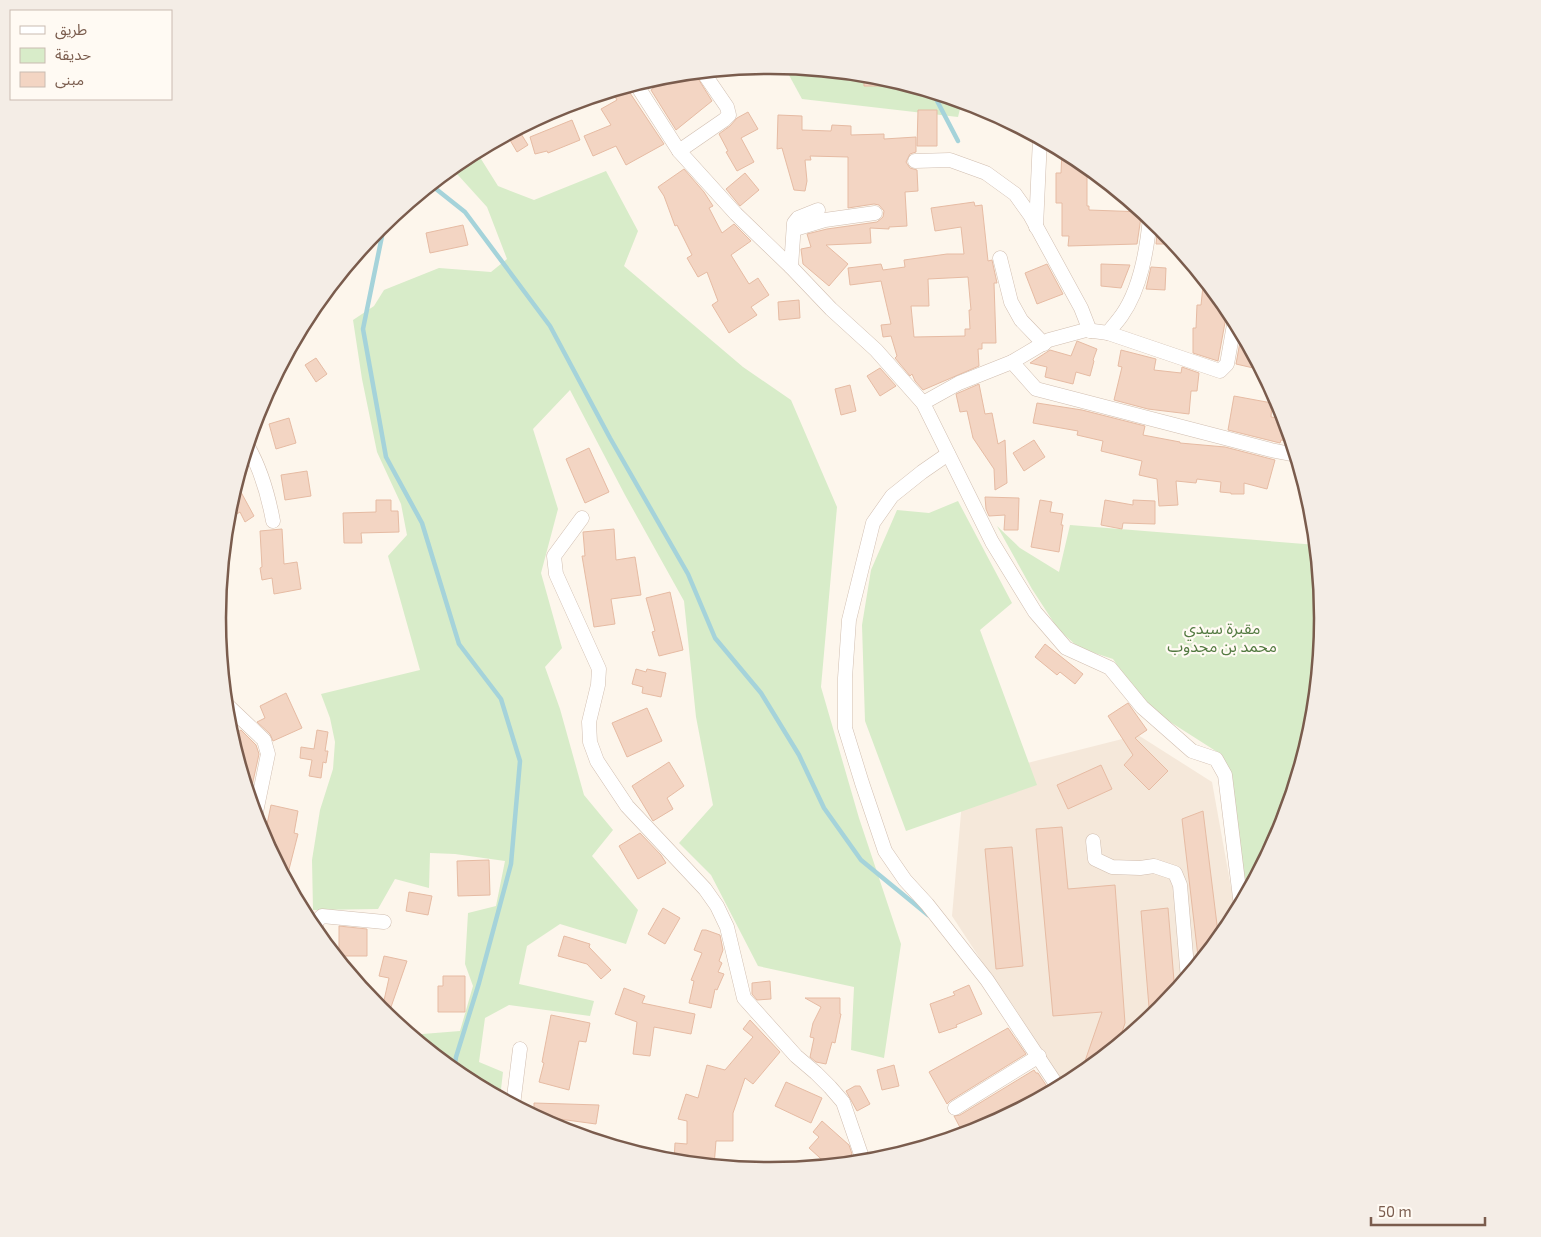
<svg xmlns="http://www.w3.org/2000/svg" width="1541" height="1237" viewBox="0 0 1541 1237" font-family="'Exo 2','Noto Sans Arabic',sans-serif">
<style>
.residential{fill:#f5e8da}
.green{fill:#d8ecc9}
.lines{fill:none;stroke-linecap:round;stroke-linejoin:round}
.stream{stroke:#a5d3da;stroke-width:4.5}
.building{fill:#f3d5c3;stroke:#e6bba3;fill-rule:evenodd}
.street-casing{stroke:#d1beb0;stroke-width:15}
.street{stroke:#fff;stroke-width:14}
.labels{text-anchor:middle;stroke-width:4.5;stroke-linejoin:round;paint-order:stroke}
.park-label{font-size:16px;fill:#537a41;stroke:#fffaf3}
.rim{fill:none;stroke:#7a5c4d;stroke-width:2.5}
</style>
<rect width="100%" height="100%" fill="#fdf6ec"/>
<!-- residential -->
<path class="residential" d="M1138 735 1212 782 1236 915 1231 926 1162 1010 1078 1079 1064 1086 952 916 964 779Z"/>
<!-- green -->
<g class="green">
<path d="M784 66 879 76 962 101 958 117 802 99Z"/>
<path d="M476 151 498 186 534 200 606 171 638 231 624 266 743 367 791 400 837 507 821 687 859 818 901 944 884 1058 851 1050 854 987 758 966 711 875 679 843 713 805 696 717 684 601 625 495 570 390 533 429 558 509 541 573 562 648 545 667 560 709 584 795 613 830 592 856 638 910 626 944 560 924 527 946 519 984 594 1001 590 1016 509 1005 485 1018 479 1062 503 1072 500 1098 463 1079 410 1035 460 1031 473 986 465 964 468 913 496 906 505 861 455 854 430 853 429 888 395 879 378 909 313 910 312 860 320 810 333 769 335 742 330 718 321 694 420 670 388 556 407 535 401 504 377 452 362 379 353 320 374 306 384 290 439 268 491 272 507 259 487 207 458 175 448 171 463 158Z"/>
<path d="M958 501 1012 603 980 630 1037 785 906 831 865 721 862 625 871 570 897 510 929 513Z"/>
<path d="M1070 525 1317 545 1324 619 1313 727 1282 831 1244 901 1229 781 1222 755 1153 711 1132 687 1113 659 1079 648 1058 629 1032 589 997 526 1020 548 1059 572Z"/>
</g>
<g class="lines">
<!-- stream -->
<g class="stream">
<path d="M930 91 934 95 958 141"/>
<path d="M431 185 465 212 550 326 610 438 688 574 715 638 761 693 799 755 824 808 861 860 928 915"/>
<path d="M382 225V236L363 329 386 457 422 523 459 644 501 699 520 761 511 864 479 983 456 1057 454 1072"/>
</g>
</g>
<!-- building -->
<g class="building">
<path d="M694 72 712 101 676 130 651 90 670 75Z"/>
<path d="M864 74 879 76 899 82V86H864Z"/>
<path d="M626 87 664 144 626 165 616 146 593 156 584 136 611 125 601 109 617 100 612 91Z"/>
<path d="M918 110H937V146H917Z"/>
<path d="M748 112 758 129 741 138 754 162 737 171 726 152 728 151 719 134 730 126 737 118Z"/>
<path d="M778 115 802 116V130L831 131 832 125 851 126V135L884 134V139L916 137V152L910 154 906 162 910 168 917 170 918 191 905 192 907 226 889 227V229L870 228 871 243 826 245 848 264 829 286 803 264 801 249 811 247 807 234 827 229 877 222 883 217 884 211 879 205 874 204 848 208V157L810 156 811 160H805L807 181 805 191 794 190 782 148 777 149Z"/>
<path d="M572 120 580 140 548 153 547 151 535 154 530 137Z"/>
<path d="M518 129 528 145 517 152 507 135Z"/>
<path d="M1062 150 1078 158 1087 166V206H1089V210L1144 212 1141 217 1137 244 1068 246 1069 236H1062V203H1056V173H1061Z"/>
<path d="M684 169 704 192 713 206 709 208 722 233 734 224 751 241 731 255 749 284 758 278 769 295 751 307 757 315 729 333 712 305 718 301 707 272 698 277 687 258 692 255 677 225 675 226 664 196 658 187Z"/>
<path d="M745 173 759 190 740 206 726 189Z"/>
<path d="M974 202 975 206 982 205 988 261 992 260 997 283H994L996 343H982V349H978L979 366 923 390 915 381 912 374 910 376 895 358 897 356 891 336 883 337 881 325 891 324 881 281 850 285 848 268 881 264 883 270 905 267 904 260 947 254H964L961 227 935 231 931 208ZM968 277 971 310H969L970 329H965V336L914 337 911 306H929L928 279Z"/>
<path d="M1158 224 1162 227 1175 244H1156Z"/>
<path d="M463 225 468 245 430 253 426 233Z"/>
<path d="M1047 264 1063 294 1037 304 1025 273Z"/>
<path d="M1101 264 1130 265 1121 288 1101 286Z"/>
<path d="M1151 267 1166 268 1165 290 1146 289Z"/>
<path d="M1203 286 1211 287 1231 311 1226 317 1218 361 1193 353V328H1196L1197 305H1201Z"/>
<path d="M799 300 800 318 779 320 778 302Z"/>
<path d="M1242 331 1254 355 1262 370 1236 364Z"/>
<path d="M1077 341 1097 349 1093 360 1094 361 1090 376 1076 372 1073 384 1045 377 1047 367 1030 363 1050 350 1071 356Z"/>
<path d="M1121 350 1156 359 1154 370 1181 373 1182 367 1199 373 1197 391H1191L1189 414 1148 409 1114 400 1122 367 1118 366Z"/>
<path d="M316 358 327 374 316 382 305 365Z"/>
<path d="M880 368 896 386 880 396 867 376Z"/>
<path d="M979 384 985 414 992 413 998 444 1005 440 1007 483 995 490 994 469 973 438 967 411 960 412 956 394Z"/>
<path d="M850 385 856 411 841 415 835 389Z"/>
<path d="M1234 396 1272 403 1271 417 1286 419 1293 442 1281 440 1280 443 1228 430Z"/>
<path d="M1037 403 1082 410 1145 426 1143 435 1180 442V443L1225 447 1275 460 1267 489 1244 483V494H1231V493L1220 492 1221 482 1197 479 1196 483 1176 481 1178 505 1159 506 1157 479 1139 475 1142 461 1101 451 1103 441 1077 435 1078 431 1033 423Z"/>
<path d="M289 418 296 443 276 449 269 424Z"/>
<path d="M1034 440 1045 457 1024 471 1013 453Z"/>
<path d="M589 448 609 492 585 503 566 459Z"/>
<path d="M307 471 311 496 285 500 281 475Z"/>
<path d="M236 483 254 516 245 522 240 512 227 520 228 510Z"/>
<path d="M985 497 1019 498 1018 530H1004L1005 515 989 516 986 509Z"/>
<path d="M376 500H391V511H398L399 532 361 533 362 543H344L343 513 376 512Z"/>
<path d="M1040 500 1052 502 1050 512 1063 514 1061 525H1063L1059 552 1031 547Z"/>
<path d="M1105 500 1133 505V500L1155 501V524L1123 523 1122 529 1101 525Z"/>
<path d="M282 529 284 564 297 562 301 589 274 594 272 578 262 580 260 568 262 567 260 531Z"/>
<path d="M614 529 616 560 635 557 641 595 611 599 615 624 594 627 582 556H585L583 532Z"/>
<path d="M670 592 683 650 659 656 652 632 655 631 646 598Z"/>
<path d="M1045 644 1083 674 1075 684 1060 672 1057 675 1035 657Z"/>
<path d="M636 669 646 672 647 669 666 673 661 697 642 693 643 687 632 684Z"/>
<path d="M286 693 302 728 273 741 270 734 257 722 265 718 260 706Z"/>
<path d="M1128 703 1147 730 1135 738 1168 771 1149 790 1124 765 1133 755 1108 716Z"/>
<path d="M647 708 662 741 627 757 612 723Z"/>
<path d="M241 730 256 745 259 754 252 786H246L242 774H247L235 751 231 736Z"/>
<path d="M317 730 328 732 325 751H328L326 763 323 762 321 778 309 776 312 760 300 758 301 747 314 749Z"/>
<path d="M669 762 684 786 667 798 673 809 653 821 632 786Z"/>
<path d="M1101 765 1112 789 1068 809 1057 785Z"/>
<path d="M271 805 298 811 294 833 298 834 286 881 264 839Z"/>
<path d="M1203 811 1219 941 1199 965 1182 819Z"/>
<path d="M1062 827 1068 889 1115 885 1125 1023 1117 1047 1093 1067 1084 1064 1102 1012 1053 1016 1036 829Z"/>
<path d="M640 833 661 855 666 863 638 879 619 846Z"/>
<path d="M1012 847 1023 966 996 969 985 849Z"/>
<path d="M489 860 490 895 458 896 457 861Z"/>
<path d="M409 892 432 896 428 915 406 911Z"/>
<path d="M663 908 680 918 665 944 648 934Z"/>
<path d="M1168 908 1175 993 1162 1010 1150 1019 1141 911Z"/>
<path d="M339 926 367 929V956H339Z"/>
<path d="M702 930H706L720 935 723 950 719 961 722 963 718 972 724 974 717 990 715 989 711 1008 689 1003 694 981 691 980 702 953 694 950Z"/>
<path d="M564 936 590 944 589 947 611 970 601 979 587 964 558 956Z"/>
<path d="M384 956 407 961 391 1007 383 1005 389 978 379 976Z"/>
<path d="M443 976H465V1012H438V986H443Z"/>
<path d="M770 981 771 999 757 1000 752 994V983Z"/>
<path d="M969 985 982 1014 956 1025 957 1027 939 1033 930 1004 955 995 953 992Z"/>
<path d="M624 988 645 996 642 1003 695 1014 691 1034 654 1027 650 1056 633 1054 637 1022 615 1014Z"/>
<path d="M805 998H840V1014H841L835 1043 832 1042 826 1064 816 1062 810 1057 814 1038 810 1037 813 1023 821 1007Z"/>
<path d="M551 1015 590 1023 586 1042 579 1041 569 1090 539 1082 544 1063 542 1062Z"/>
<path d="M750 1020 780 1052 753 1084 745 1078 733 1113V1141H716L714 1166 674 1162 675 1143 687 1144V1121L678 1119 686 1094 698 1098 707 1065 725 1070 753 1037 743 1029Z"/>
<path d="M1008 1028 1026 1054 950 1101 947 1104 929 1072Z"/>
<path d="M894 1065 899 1086 882 1090 877 1070Z"/>
<path d="M1034 1070 1036 1073H1038L1046 1085 1049 1094 982 1130 964 1135 954 1116 960 1115Z"/>
<path d="M786 1082 822 1098 811 1123 775 1106Z"/>
<path d="M855 1086H860L870 1104 857 1111 846 1091Z"/>
<path d="M534 1103 599 1105 596 1124 559 1119V1130L534 1117Z"/>
<path d="M822 1121 849 1145 852 1154 842 1165 829 1166 809 1148 819 1137 813 1132Z"/>
</g>
<g class="lines">
<defs>
<g id="street">
<path d="M636 84 679 151 736 214 791 267 831 309 876 350 923 403 992 542 1035 612 1066 648 1110 668 1142 707 1192 751 1216 759 1225 775 1241 906"/>
<path d="M679 151 724 120 729 115 727 107 703 72"/>
<path d="M915 161 950 160 986 173 1015 194 1030 215 1081 308 1090 331"/>
<path d="M1036 227 1040 138"/>
<path d="M795 229 825 220 875 213"/>
<path d="M1000 258 1011 302 1021 320 1044 344"/>
<path d="M791 267 794 223 798 218 818 210"/>
<path d="M1108 333C1112 327 1118 321 1122 315 1141 288 1147 249 1150 218"/>
<path d="M1012 362 1049 340 1086 330 1108 333 1220 371 1227 364 1235 319"/>
<path d="M923 403 959 383 1012 362 1036 389 1271 450 1296 455"/>
<path d="M247 445C261 469 268 494 273 521"/>
<path d="M948 454 922 472 892 496 873 523 849 620 845 678V728L862 783 885 851 905 880 927 904 987 980 1056 1084 1057 1090"/>
<path d="M582 518 554 556 556 574 599 669 598 685 589 722 590 742 597 761 627 806 705 889 717 906 727 927 744 998 796 1056 816 1073 830 1087 843 1102 864 1163"/>
<path d="M225 703 264 740 268 754 255 817"/>
<path d="M1093 841 1095 859 1112 867 1140 868 1154 866 1175 873 1180 885 1188 979"/>
<path d="M316 933V922L322 916 384 922"/>
<path d="M513 1105 520 1049"/>
<path d="M955 1108 1039 1056"/>
</g>
</defs>
<!-- street casing -->
<use href="#street" class="street-casing"/>
<!-- street -->
<use href="#street" class="street"/>
</g>
<g class="labels">
<!-- park labels -->
<g class="park-label">
<text x="1222" y="634">مقبرة سيدي<tspan x="1222" dy="18">محمد بن مجدوب</tspan></text>
</g>
</g>
<!-- crop -->
<path d="M0 0H1541V1237H0ZM226 618a544 544 0 1 1 1088 0a544 544 0 1 1-1088 0Z" fill="#f4ede6" fill-rule="evenodd"/>
<path class="rim" d="M226 618a544 544 0 1 1 1088 0a544 544 0 1 1-1088 0Z"/>
<!-- legend -->
<rect x="10" y="10" width="162" height="90" fill="#fffaf3" stroke="#cabbb1"/>
<rect x="20" y="26" width="25" height="8" fill="#ffffff" stroke="#cabbb1"/>
<text x="55" y="35" font-size="15" fill="#7a5c4d">طريق</text>
<rect x="20" y="48" width="25" height="15" fill="#d8ecc9" stroke="#cabbb1"/>
<text x="55" y="60" font-size="15" fill="#7a5c4d">حديقة</text>
<rect x="20" y="72" width="25" height="15" fill="#f3d5c3" stroke="#cabbb1"/>
<text x="55" y="85" font-size="15" fill="#7a5c4d">مبنى</text>
<!-- scale -->
<path d="M1371 1217v8h114v-8" fill="none" stroke="#7a5c4d" stroke-width="2.5"/>
<text x="1378" y="1217" font-size="15" fill="#7a5c4d" stroke="#fffaf3" stroke-width="4" paint-order="stroke">50 m</text>
</svg>
